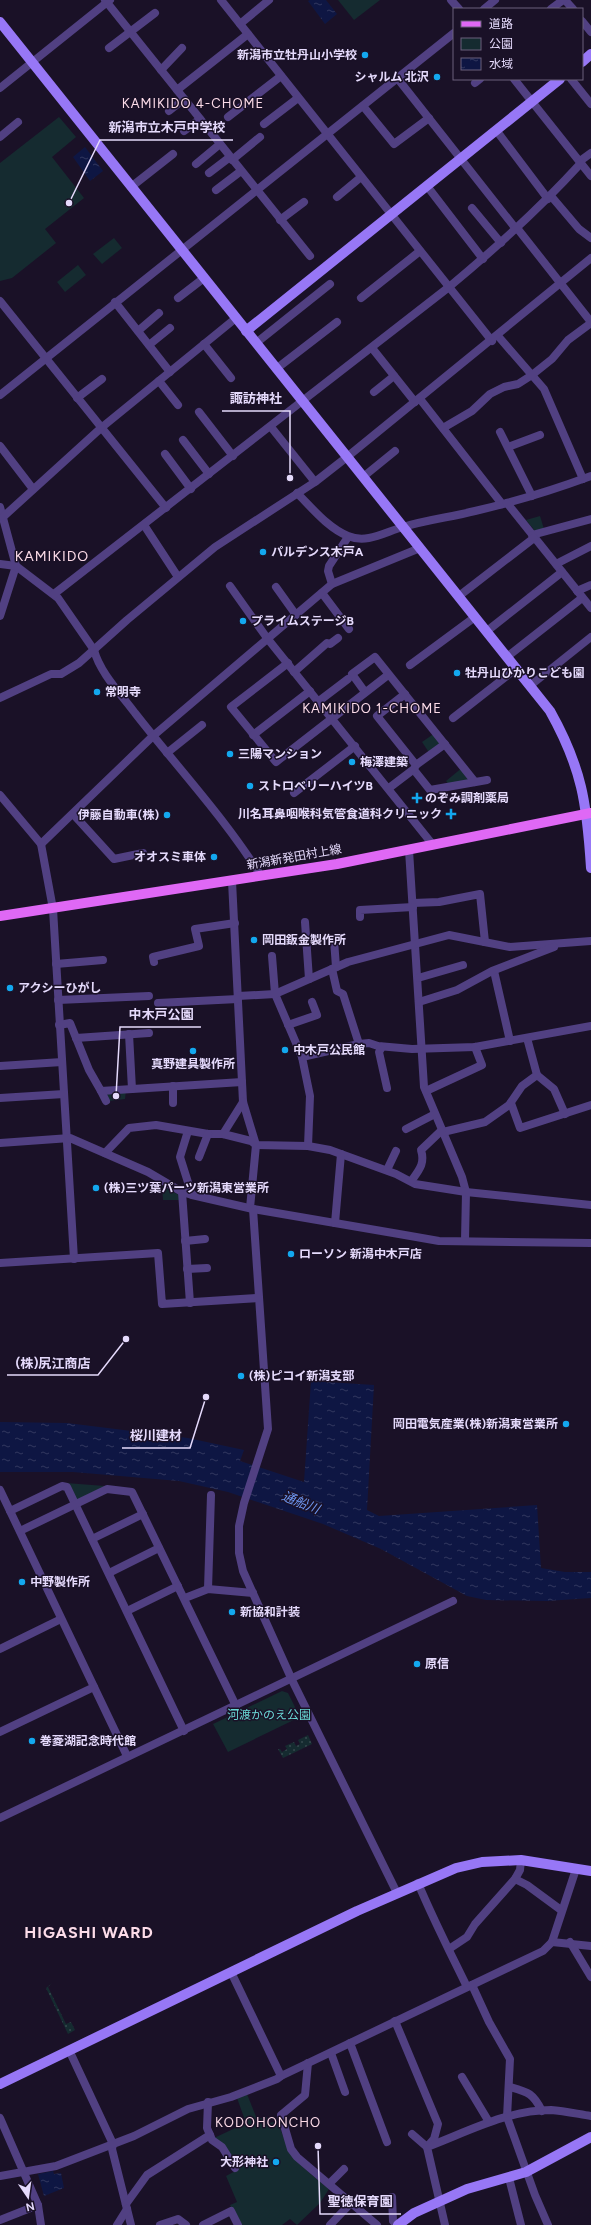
<svg xmlns="http://www.w3.org/2000/svg" width="591" height="2225" viewBox="0 0 591 2225" font-family="Figtree,'Noto Sans JP',sans-serif">
<style>
.grass{fill:url(#grass-dots)}
.park{fill:#152b30}
.water{fill:url(#water-ripples)}
.lines{fill:none;stroke-linecap:round;stroke-linejoin:round}
.street{stroke:#514082;stroke-width:8}
.secondary{stroke:#9777f6;stroke-width:10}
.primary{stroke:#df68f5;stroke-width:10}
.poi-dot{fill:#13a8ef;stroke:#1a1127;stroke-width:1.5}
.labels{text-anchor:middle;stroke-width:3;stroke-linejoin:round;paint-order:stroke}
.poi-label{font-size:12px;font-weight:bold;fill:#e5dafc;stroke:#1a1127;text-anchor:start}
.street-label{font-size:12px;fill:#e5dafc;stroke:#1a1127}
.park-label{font-size:12px;fill:#6ad8d5;stroke:#1a1127}
.neighbourhood-label{font-size:13px;letter-spacing:1px;fill:#fddce9;stroke:#1a1127}
.water-label{font-size:13px;font-style:italic;fill:#6f99f5;stroke:#1a1127}
.quarter-label{font-size:14px;letter-spacing:1px;fill:#fddce9;stroke:#1a1127}
.district-label{font-size:16px;font-weight:bold;letter-spacing:1px;fill:#fddce9;stroke:#1a1127}
.leader{fill:none;stroke:#e5dafc;stroke-width:1.5}
.callout-dot{fill:#e5dafc;stroke:#1a1127;stroke-width:1.5}
.callout-label{font-size:13px;text-anchor:middle;font-weight:bold;fill:#e5dafc;stroke:#1a1127;stroke-width:3;stroke-linejoin:round;paint-order:stroke}
</style>
<defs>
<pattern id="grass-dots" width="8" height="8" patternUnits="userSpaceOnUse"><rect width="8" height="8" fill="#152b30"/><path d="M2 2h.1M6 6h.1" fill="none" stroke="#37494f" stroke-width="1.8" stroke-linecap="round"/></pattern>
<pattern id="water-ripples" width="26" height="14" patternUnits="userSpaceOnUse"><rect width="26" height="14" fill="#0e1643"/><path d="M2 4q2-2 4 0t4 0M15 11q2-2 4 0t4 0" fill="none" stroke="#31375f"/></pattern>
</defs>
<rect width="100%" height="100%" fill="#1a1127"/>
<!-- grass -->
<g class="grass">
<path d="M308 1735 312 1744 283 1758 278 1749H280L282 1752 287 1749 285 1746 294 1742 296 1746 300 1744 298 1740Z"/>
<path d="M52 1983 48 1987 66 2024 71 2022 75 2030 68 2034 46 1988Z"/>
</g>
<!-- park -->
<g class="park">
<path d="M338 0H380L354 20Z"/>
<path d="M59 117 76 137 52 157 84 198 45 229 56 243 12 278 0 281V163Z"/>
<path d="M114 238 122 248 102 264 93 254Z"/>
<path d="M78 265 86 275 65 292 57 282Z"/>
<path d="M540 516 544 529 535 531 526 520Z"/>
<path d="M435 733 444 744 430 754 422 742Z"/>
<path d="M463 767 474 782 450 786 446 781Z"/>
<path d="M126 1090 125 1099 109 1101 104 1092Z"/>
<path d="M162 1186 179 1195V1200H163Z"/>
<path d="M66 1483 105 1486 77 1500Z"/>
<path d="M282 1691 288 1693 300 1717 228 1752 213 1724Z"/>
<path d="M247 2094 257 2119 267 2117 269 2123 278 2121C289 2159 299 2164 329 2189L320 2203 297 2225 290 2219 282 2225H240L230 2205 237 2202 226 2176 239 2169 224 2146 214 2138 246 2123 237 2098Z"/>
</g>
<!-- water -->
<g class="water">
<path d="M310 0H326L337 14 325 24 308 1Z"/>
<path d="M85 147 103 171 90 181 73 157Z"/>
<path d="M311 1381 374 1385 367 1510 379 1516 537 1505 541 1568 565 1572H591V1598L547 1601 486 1600 467 1596 381 1549 323 1524 228 1492 179 1481 73 1472H0V1422L67 1423 188 1438 244 1450 240 1461 304 1482Z"/>
<path d="M53 2171 54 2174 61 2173 64 2188 44 2196 38 2174Z"/>
</g>
<g class="lines">
<!-- street -->
<g class="street">
<path d="M105 0 310 256"/>
<path d="M221 0 492 341"/>
<path d="M451 0 459 9"/>
<path d="M565 0 573 9"/>
<path d="M484 9 495 0"/>
<path d="M551 9 563 0"/>
<path d="M582 21 591 32"/>
<path d="M240 24 269 0"/>
<path d="M109 48 155 13"/>
<path d="M161 70 182 48"/>
<path d="M398 79 516 229"/>
<path d="M514 79 591 176"/>
<path d="M571 79 591 104"/>
<path d="M475 83 480 79"/>
<path d="M0 88 110 0"/>
<path d="M177 90 248 34"/>
<path d="M363 106 394 144 429 118"/>
<path d="M169 111 184 99"/>
<path d="M228 117 281 76"/>
<path d="M264 124 298 98"/>
<path d="M496 130 548 199"/>
<path d="M184 131 200 119"/>
<path d="M0 137 18 122"/>
<path d="M232 160 260 137"/>
<path d="M580 161 591 153"/>
<path d="M196 164 220 144"/>
<path d="M209 173 230 157"/>
<path d="M427 186 483 259"/>
<path d="M131 187 173 154"/>
<path d="M216 190 241 171"/>
<path d="M551 196 579 229 591 238"/>
<path d="M337 197 361 177"/>
<path d="M472 208 501 243"/>
<path d="M280 220 304 202"/>
<path d="M517 228 591 322"/>
<path d="M178 298 204 278"/>
<path d="M361 298 420 251"/>
<path d="M0 301 166 508"/>
<path d="M115 302 170 372"/>
<path d="M138 331 159 313"/>
<path d="M498 336 544 389 583 479"/>
<path d="M256 343 330 284"/>
<path d="M204 344 231 378"/>
<path d="M149 345 170 328"/>
<path d="M372 348 415 402"/>
<path d="M276 369 337 322"/>
<path d="M159 381 178 405"/>
<path d="M374 392 394 376"/>
<path d="M0 395 454 33"/>
<path d="M77 398 102 379"/>
<path d="M420 399 502 504"/>
<path d="M199 412 233 456"/>
<path d="M271 427 315 482"/>
<path d="M443 428 472 411 490 394 504 387 518 384 532 375 552 359 568 340 591 323"/>
<path d="M500 432 532 496"/>
<path d="M183 440 209 474"/>
<path d="M0 446 33 489"/>
<path d="M508 447 540 435"/>
<path d="M165 454 191 489"/>
<path d="M363 477 395 451"/>
<path d="M297 493C312 508 328 528 348 536 367 544 385 532 403 527 426 520 451 517 475 511 514 502 553 490 591 476"/>
<path d="M507 503 591 608"/>
<path d="M0 507 16 566 0 616"/>
<path d="M3 517 101 428 236 318"/>
<path d="M144 525 178 577"/>
<path d="M532 535 591 519"/>
<path d="M0 564 16 566 58 598 94 650C100 673 121 694 135 713 177 767 225 818 261 876"/>
<path d="M556 564 591 546"/>
<path d="M332 584 328 571 329 566 348 537"/>
<path d="M230 586 267 638 433 845"/>
<path d="M276 587 296 615"/>
<path d="M577 591 591 585"/>
<path d="M322 593 349 629"/>
<path d="M54 594 449 287C496 248 540 208 581 163"/>
<path d="M459 596 534 538"/>
<path d="M487 631 562 572"/>
<path d="M508 656 582 598"/>
<path d="M288 663 231 707 276 762 388 675"/>
<path d="M410 665 475 617"/>
<path d="M294 672 327 643 330 644 338 638"/>
<path d="M531 685 591 637"/>
<path d="M365 692 352 674 375 657 475 782"/>
<path d="M405 694 377 716 416 765"/>
<path d="M0 698 51 674H61L79 663 127 620 215 547 315 482 347 457 591 258"/>
<path d="M319 701 348 679"/>
<path d="M453 718 517 668"/>
<path d="M253 735 310 691"/>
<path d="M167 753 202 725"/>
<path d="M414 770 430 790 487 780"/>
<path d="M389 788 414 769 416 765 445 744"/>
<path d="M294 793 355 746"/>
<path d="M0 795 41 844 53 909 74 1259"/>
<path d="M74 815 114 859 143 853"/>
<path d="M41 844 153 736 332 584 420 548"/>
<path d="M409 850 424 1087 462 1177 466 1192 465 1240"/>
<path d="M232 881 243 1102 256 1145 250 1208"/>
<path d="M413 903 439 902 480 894 485 942"/>
<path d="M360 917V910L413 907"/>
<path d="M305 922 309 979"/>
<path d="M334 940 336 967"/>
<path d="M272 956 275 994 302 1057 310 1096 308 1146"/>
<path d="M154 962 153 957 199 946 195 929 235 923"/>
<path d="M56 964 103 960"/>
<path d="M332 969 337 991 343 994 359 1044 369 1043 378 1046 412 1049 475 1047 591 1026"/>
<path d="M494 971 510 1041"/>
<path d="M418 978 463 965"/>
<path d="M238 996 275 994 348 962 449 935 510 947 591 941"/>
<path d="M58 1000 149 996"/>
<path d="M419 1002 457 990 492 971 554 947"/>
<path d="M158 1003 238 999"/>
<path d="M59 1025 70 1023 89 1070 101 1091 242 1082"/>
<path d="M288 1025 317 1015 312 1002"/>
<path d="M129 1034 132 1089"/>
<path d="M76 1038 149 1033"/>
<path d="M382 1047 379 1052 387 1088"/>
<path d="M302 1057 359 1044"/>
<path d="M0 1066 62 1062"/>
<path d="M537 1075 554 1089 565 1114"/>
<path d="M173 1086V1103"/>
<path d="M101 1091 106 1101"/>
<path d="M426 1091 482 1065 475 1047"/>
<path d="M0 1098 64 1094"/>
<path d="M511 1103 520 1128 591 1105"/>
<path d="M406 1129 435 1114"/>
<path d="M188 1131 180 1157 192 1195"/>
<path d="M443 1132 485 1122 509 1105 522 1086 537 1075 527 1038"/>
<path d="M223 1134 243 1102"/>
<path d="M0 1143 70 1138 148 1172 182 1192 192 1195 253 1209 399 1234 439 1241 591 1243"/>
<path d="M105 1153 129 1128 156 1125 208 1134H223L251 1141 256 1145 308 1146 330 1150 396 1174 415 1184 466 1192 591 1205"/>
<path d="M199 1157 208 1134"/>
<path d="M387 1170 396 1151"/>
<path d="M412 1180C420 1169 425 1163 421 1150L442 1130"/>
<path d="M182 1192 190 1303"/>
<path d="M253 1209 268 1429 244 1503 239 1526V1553L243 1571 292 1680 397 1893"/>
<path d="M335 1223 341 1154"/>
<path d="M185 1241 205 1239"/>
<path d="M0 1263 158 1253 162 1304 258 1298"/>
<path d="M187 1269 207 1268"/>
<path d="M0 1490 127 1756"/>
<path d="M10 1511 62 1486 67 1487 184 1731"/>
<path d="M20 1531 107 1489 132 1492 236 1706"/>
<path d="M92 1539 143 1514"/>
<path d="M109 1573 159 1548"/>
<path d="M208 1589 211 1495"/>
<path d="M185 1598 208 1589 253 1593"/>
<path d="M127 1611 178 1586"/>
<path d="M0 1649 61 1619"/>
<path d="M0 1732 94 1687"/>
<path d="M0 1818 453 1601"/>
<path d="M515 1879 527 1885 561 1910"/>
<path d="M418 1883C433 1919 450 1952 467 1987"/>
<path d="M552 1942 591 1946"/>
<path d="M570 1942 591 1977"/>
<path d="M449 1949 467 1937 475 1924 515 1879 520 1870 521 1860"/>
<path d="M231 1972 281 2076"/>
<path d="M472 1985 489 2022 510 2059 507 2117 535 2195 548 2225"/>
<path d="M395 2021 438 2124 434 2139 427 2147 412 2134"/>
<path d="M350 2043 387 2142"/>
<path d="M69 2050 113 2144 112 2149 131 2225"/>
<path d="M331 2053 345 2092"/>
<path d="M308 2063 305 2095 281 2115 291 2149 297 2157 377 2225"/>
<path d="M462 2077 489 2122"/>
<path d="M510 2087C528 2092 533 2093 542 2111"/>
<path d="M208 2102 207 2128 210 2135 212 2140 222 2147 235 2168"/>
<path d="M0 2118 38 2205 41 2225"/>
<path d="M0 2176 56 2166 134 2136 188 2109 231 2097 277 2079 281 2076 543 1951 552 1942 576 1869"/>
<path d="M509 2178 521 2225"/>
<path d="M329 2184 344 2169"/>
<path d="M392 2197 393 2221 397 2225"/>
<path d="M126 2204 147 2175 210 2135"/>
<path d="M0 2220 38 2205"/>
<path d="M117 2225 127 2209"/>
<path d="M160 2225 178 2219 186 2225"/>
<path d="M203 2225 231 2211 238 2225"/>
<path d="M330 2225 350 2204"/>
<path d="M445 2225 427 2147C467 2132 507 2110 551 2110 564 2111 578 2114 591 2116"/>
</g>
<!-- secondary -->
<g class="secondary">
<path d="M0 22 550 711C582 768 587 804 591 868"/>
<path d="M582 62 591 54"/>
<path d="M246 331 560 79"/>
<path d="M0 2084 357 1911 456 1868 482 1862 521 1860 591 1871"/>
<path d="M398 2225 414 2213 467 2189 526 2172 591 2137"/>
</g>
<!-- primary -->
<path class="primary" d="M0 916 337 864 591 813"/>
</g>
<!-- markers -->
<g class="poi-dot">
<circle cx="365" cy="55" r="4"/>
<circle cx="437" cy="77" r="4"/>
<circle cx="263" cy="552" r="4"/>
<circle cx="243" cy="621" r="4"/>
<circle cx="457" cy="673" r="4"/>
<circle cx="97" cy="692" r="4"/>
<circle cx="230" cy="754" r="4"/>
<circle cx="352" cy="762" r="4"/>
<circle cx="250" cy="786" r="4"/>
<path d="M415 792h4v4h4v4h-4v4h-4v-4h-4v-4h4z"/>
<path d="M449 808h4v4h4v4h-4v4h-4v-4h-4v-4h4z"/>
<circle cx="167" cy="815" r="4"/>
<circle cx="214" cy="857" r="4"/>
<circle cx="254" cy="940" r="4"/>
<circle cx="10" cy="988" r="4"/>
<circle cx="285" cy="1050" r="4"/>
<circle cx="193" cy="1051" r="4"/>
<circle cx="96" cy="1188" r="4"/>
<circle cx="291" cy="1254" r="4"/>
<circle cx="241" cy="1376" r="4"/>
<circle cx="566" cy="1424" r="4"/>
<circle cx="22" cy="1582" r="4"/>
<circle cx="232" cy="1612" r="4"/>
<circle cx="417" cy="1664" r="4"/>
<circle cx="32" cy="1741" r="4"/>
<circle cx="276" cy="2162" r="4"/>
</g>
<g class="labels">
<!-- poi labels -->
<g class="poi-label">
<text x="357" y="59" text-anchor="end">新潟市立牡丹山小学校</text>
<text x="429" y="81" text-anchor="end">シャルム 北沢</text>
<text x="271" y="556">パルデンス木戸A</text>
<text x="251" y="625">プライムステージB</text>
<text x="465" y="677">牡丹山ひかりこども園</text>
<text x="105" y="696">常明寺</text>
<text x="238" y="758">三陽マンション</text>
<text x="360" y="766">梅澤建築</text>
<text x="258" y="790">ストロベリーハイツB</text>
<text x="425" y="802">のぞみ調剤薬局</text>
<text x="442" y="818" text-anchor="end">川名耳鼻咽喉科気管食道科クリニック</text>
<text x="159" y="819" text-anchor="end">伊藤自動車(株)</text>
<text x="206" y="861" text-anchor="end">オオスミ車体</text>
<text x="262" y="944">岡田鈑金製作所</text>
<text x="18" y="992">アクシーひがし</text>
<text x="293" y="1054">中木戸公民館</text>
<text x="193" y="1068" text-anchor="middle">真野建具製作所</text>
<text x="104" y="1192">(株)三ツ葉パーツ新潟東営業所</text>
<text x="299" y="1258">ローソン 新潟中木戸店</text>
<text x="249" y="1380">(株)ピコイ新潟支部</text>
<text x="558" y="1428" text-anchor="end">岡田電気産業(株)新潟東営業所</text>
<text x="30" y="1586">中野製作所</text>
<text x="240" y="1616">新協和計装</text>
<text x="425" y="1668">原信</text>
<text x="40" y="1745">巻菱湖記念時代館</text>
<text x="268" y="2166" text-anchor="end">大形神社</text>
</g>
<!-- street labels -->
<g class="street-label">
<text transform="translate(294 857) rotate(-10)" y="4">新潟新発田村上線</text>
</g>
<!-- park labels -->
<g class="park-label">
<text x="269" y="1719">河渡かのえ公園</text>
</g>
<!-- neighbourhood labels -->
<g class="neighbourhood-label">
<text x="193" y="108">KAMIKIDO 4-CHOME</text>
<text x="372" y="713">KAMIKIDO 1-CHOME</text>
<text x="268" y="2127">KODOHONCHO</text>
</g>
<!-- water labels -->
<g class="water-label">
<text transform="translate(301 1502) rotate(22)" y="5">通船川</text>
</g>
<!-- quarter labels -->
<g class="quarter-label">
<text x="52" y="561">KAMIKIDO</text>
</g>
<!-- district labels -->
<g class="district-label">
<text x="89" y="1938">HIGASHI WARD</text>
</g>
</g>
<!-- callouts -->
<path class="leader" d="M69 203L100 140H233M290 478L290 411H222M116 1096L120 1027H201M126 1339L98 1375H7M206 1397L190 1448H122M318 2146L320 2214H401"/>
<g class="callout-dot">
<circle cx="69" cy="203" r="4"/>
<circle cx="290" cy="478" r="4"/>
<circle cx="116" cy="1096" r="4"/>
<circle cx="126" cy="1339" r="4"/>
<circle cx="206" cy="1397" r="4"/>
<circle cx="318" cy="2146" r="4"/>
</g>
<g class="callout-label">
<text x="167" y="132">新潟市立木戸中学校</text>
<text x="256" y="403">諏訪神社</text>
<text x="161" y="1019">中木戸公園</text>
<text x="53" y="1368">(株)尻江商店</text>
<text x="156" y="1440">桜川建材</text>
<text x="360" y="2206">聖徳保育園</text>
</g>
<!-- legend -->
<rect x="453" y="8" width="130" height="72" fill="#1a1127" stroke="#6b617c"/>
<rect x="461" y="21" width="20" height="6" fill="#df68f5" stroke="#6b617c"/>
<text x="489" y="28" font-size="12" fill="#e5dafc">道路</text>
<rect x="461" y="38" width="20" height="12" fill="#152b30" stroke="#6b617c"/>
<text x="489" y="48" font-size="12" fill="#e5dafc">公園</text>
<rect x="461" y="58" width="20" height="12" fill="url(#water-ripples)" stroke="#6b617c"/>
<text x="489" y="68" font-size="12" fill="#e5dafc">水域</text>
<!-- north arrow -->
<g transform="translate(28 2197) rotate(167)" stroke="#1a1127" stroke-width="3" paint-order="stroke">
<path d="M0-3L7 15L0 10L-7 15Z" fill="#e5dafc"/>
<text y="-6" font-size="11" font-weight="bold" text-anchor="middle" fill="#e5dafc">N</text>
</g>
</svg>
